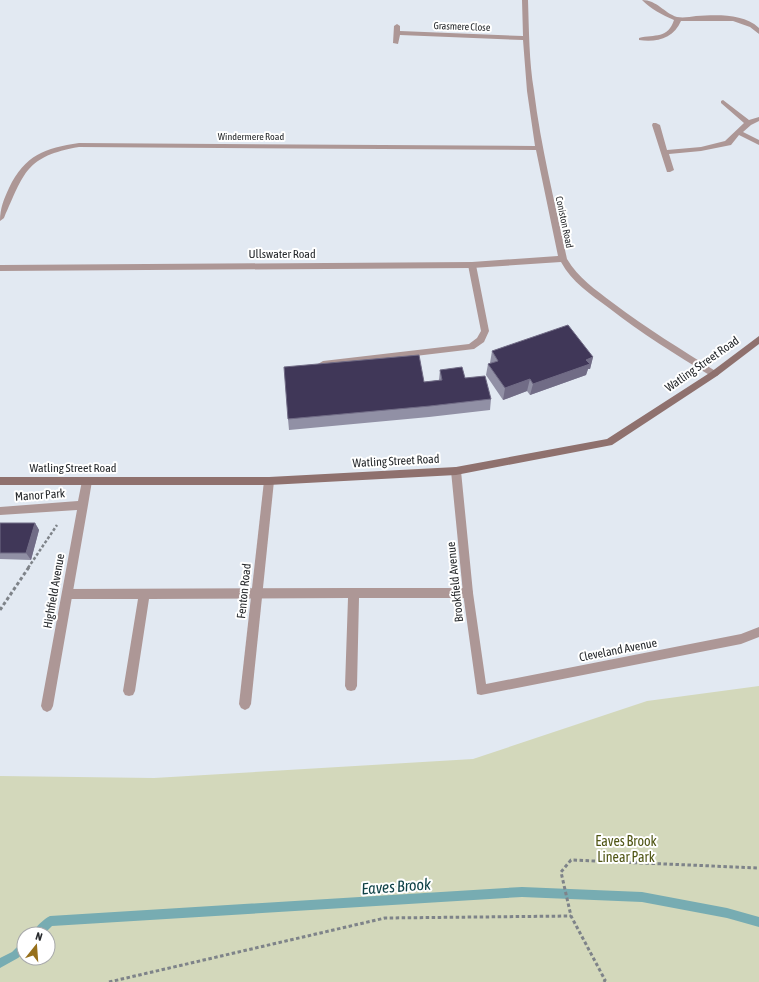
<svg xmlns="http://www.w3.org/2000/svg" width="759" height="982" viewBox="0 0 759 982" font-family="'Asap Condensed',sans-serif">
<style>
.green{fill:#d3d8bb;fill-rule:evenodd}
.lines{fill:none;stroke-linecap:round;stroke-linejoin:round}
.stream{fill:#77acb2;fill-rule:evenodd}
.path-far1{stroke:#7e8389;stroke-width:2.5;stroke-dasharray:3 2;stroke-linecap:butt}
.path{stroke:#7e8389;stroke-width:3;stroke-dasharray:3.5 2.5;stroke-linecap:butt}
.service{fill:#ad9796;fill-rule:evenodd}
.minor{fill:#ad9796;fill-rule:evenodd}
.secondary{fill:#8f716e;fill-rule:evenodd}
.wall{fill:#9190a5}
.shaded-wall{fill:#716c86}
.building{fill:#403758;stroke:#716c86}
.labels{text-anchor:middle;stroke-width:4;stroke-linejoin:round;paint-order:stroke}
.far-street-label{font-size:10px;fill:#26292c;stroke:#fff}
.street-label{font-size:12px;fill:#26292c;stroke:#fff}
.near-park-label{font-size:14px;fill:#505615;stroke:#fff}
.near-water-label{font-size:16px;font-style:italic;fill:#0e4146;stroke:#fff}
</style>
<rect width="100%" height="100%" fill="#e2e9f2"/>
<!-- green -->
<path class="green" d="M759 686V982H0V776L154 778 473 759 647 701ZM24 934H48V958H24Z"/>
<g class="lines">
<!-- stream -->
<g class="stream">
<path d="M522 887 642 892 727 908 759 917V927L727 918 642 902 522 897 52 926 44 934H32C35 927 44 919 50 916Z"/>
<path d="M24 941V953L18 958 0 968V958L12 952 21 943Z"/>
</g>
<!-- path-far1 -->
<path class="path-far1" d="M28 568 57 525"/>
<!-- path -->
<g class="path">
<path d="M0 610 29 567"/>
<path d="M109 982 385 918 571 916"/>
<path d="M604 982 605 980 571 916 561 872 571 860 759 868"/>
</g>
<!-- service -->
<g class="service">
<path d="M472 262 476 265 489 331 484 342 474 349 323 367 320 366 318 364 323 361 469 344 477 338 481 331 468 265Z"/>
<path d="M354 588H468L472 590 473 593 472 596 468 598H359L357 686 355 690 351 691 347 690 345 686 348 598 149 599 135 691 133 695 129 696 125 695 123 691 138 599H67L63 597 62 594 63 591 67 589Z"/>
</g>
<!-- minor -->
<g class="minor">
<path d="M522 0H528C529 30 529 61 534 91 541 148 555 203 567 259 578 278 596 290 613 303 646 328 682 350 717 372L719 374 717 376H711C676 355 641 333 609 308 590 294 572 282 561 262L472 268 0 271V265L472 262 558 256 536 150 79 147C26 156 24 173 4 218L0 221C0 208 4 199 9 188 25 155 45 148 79 143L535 146 527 91 523 40 400 35 398 44 393 43 394 26 397 24 400 26V31L523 36Z"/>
<path d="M642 0C657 0 664 13 677 17 683 18 690 17 696 16 716 15 743 13 759 28V34L750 27 733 21H681C674 38 656 43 639 40V38C655 34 668 39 674 20 662 15 651 9 642 0Z"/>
<path d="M723 100 749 120 759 117V121L751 125 743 132 759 140V145L739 135 731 145 701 151 669 154 674 170 670 172H667L652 125 653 123H656L660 125 667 150 701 147 725 141 744 123 721 103V101Z"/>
<path d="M456 467 459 468 461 471 473 593 486 684 741 634 759 627V637L741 644 481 695 477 694 463 593 451 471 453 468Z"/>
<path d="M87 477 91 478 92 481 88 505 53 706 51 710 47 712 43 710 41 706 77 510 0 515V507L78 501 82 481 83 478Z"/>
<path d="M269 477 273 478 274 481 251 704 249 708 245 710 241 708 239 704 264 481 265 478Z"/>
</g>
<!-- secondary -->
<path class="secondary" d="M759 336V344L717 376 612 445 456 475 269 485H0V477H269L456 467 607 439 711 372Z"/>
</g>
<!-- wall -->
<g class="wall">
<path d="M492 351 593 357 590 369H588L586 375 530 395 527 391 503 400 486 375 488 364 490 363Z"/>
<path d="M440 370 465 378 491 399 490 410 429 417 289 430 288 419 424 382 439 380Z"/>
<path d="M0 523H35L39 530 31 560 0 559Z"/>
</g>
<!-- shaded-wall -->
<g class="shaded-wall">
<path d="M593 357 590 369H588L586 375 530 395 533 384 586 360Z"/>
<path d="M530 379 527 391 503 400 505 388Z"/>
<path d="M35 523 39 530 31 560 26 553Z"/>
</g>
<!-- building -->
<g class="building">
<path d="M568 325 593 357 586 360 590 364 533 384 530 379 505 388 488 364 498 361 492 351Z"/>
<path d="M419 355 424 382 442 380 440 370 462 367 465 378 485 376 491 399 430 406 288 419 284 367Z"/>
<path d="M0 523H35L26 553H0Z"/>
</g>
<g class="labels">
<!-- far-street labels -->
<g class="far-street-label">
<text transform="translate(462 26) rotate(2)" y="4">Grasmere Close</text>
<text x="251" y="140">Windermere Road</text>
<text transform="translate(565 222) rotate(78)" y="4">Coniston Road</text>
</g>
<!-- street labels -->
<g class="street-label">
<text x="282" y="258">Ullswater Road</text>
<text transform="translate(702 364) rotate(-35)" y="4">Watling Street Road</text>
<text transform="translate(396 461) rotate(-3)" y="4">Watling Street Road</text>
<text x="73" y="472">Watling Street Road</text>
<text transform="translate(40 495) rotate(-4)" y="4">Manor Park</text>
<text transform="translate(455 582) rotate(-96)" y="4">Brookfield Avenue</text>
<text transform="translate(54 591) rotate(-80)" y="4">Highfield Avenue</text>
<text transform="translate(244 591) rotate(-84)" y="4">Fenton Road</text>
<text transform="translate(618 650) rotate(-11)" y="4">Cleveland Avenue</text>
</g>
<!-- near-park labels -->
<g class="near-park-label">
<text x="626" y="846">Eaves Brook<tspan x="626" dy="16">Linear Park</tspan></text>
</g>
<!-- near-water labels -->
<g class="near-water-label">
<text transform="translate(396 886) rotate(-4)" y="6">Eaves Brook</text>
</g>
</g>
<!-- north arrow -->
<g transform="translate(36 946) rotate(17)"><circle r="19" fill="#ffffff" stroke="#a8a9ab"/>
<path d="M0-3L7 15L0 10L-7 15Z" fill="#97701b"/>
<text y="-6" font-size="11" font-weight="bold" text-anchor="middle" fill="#26292c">N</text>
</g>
</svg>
